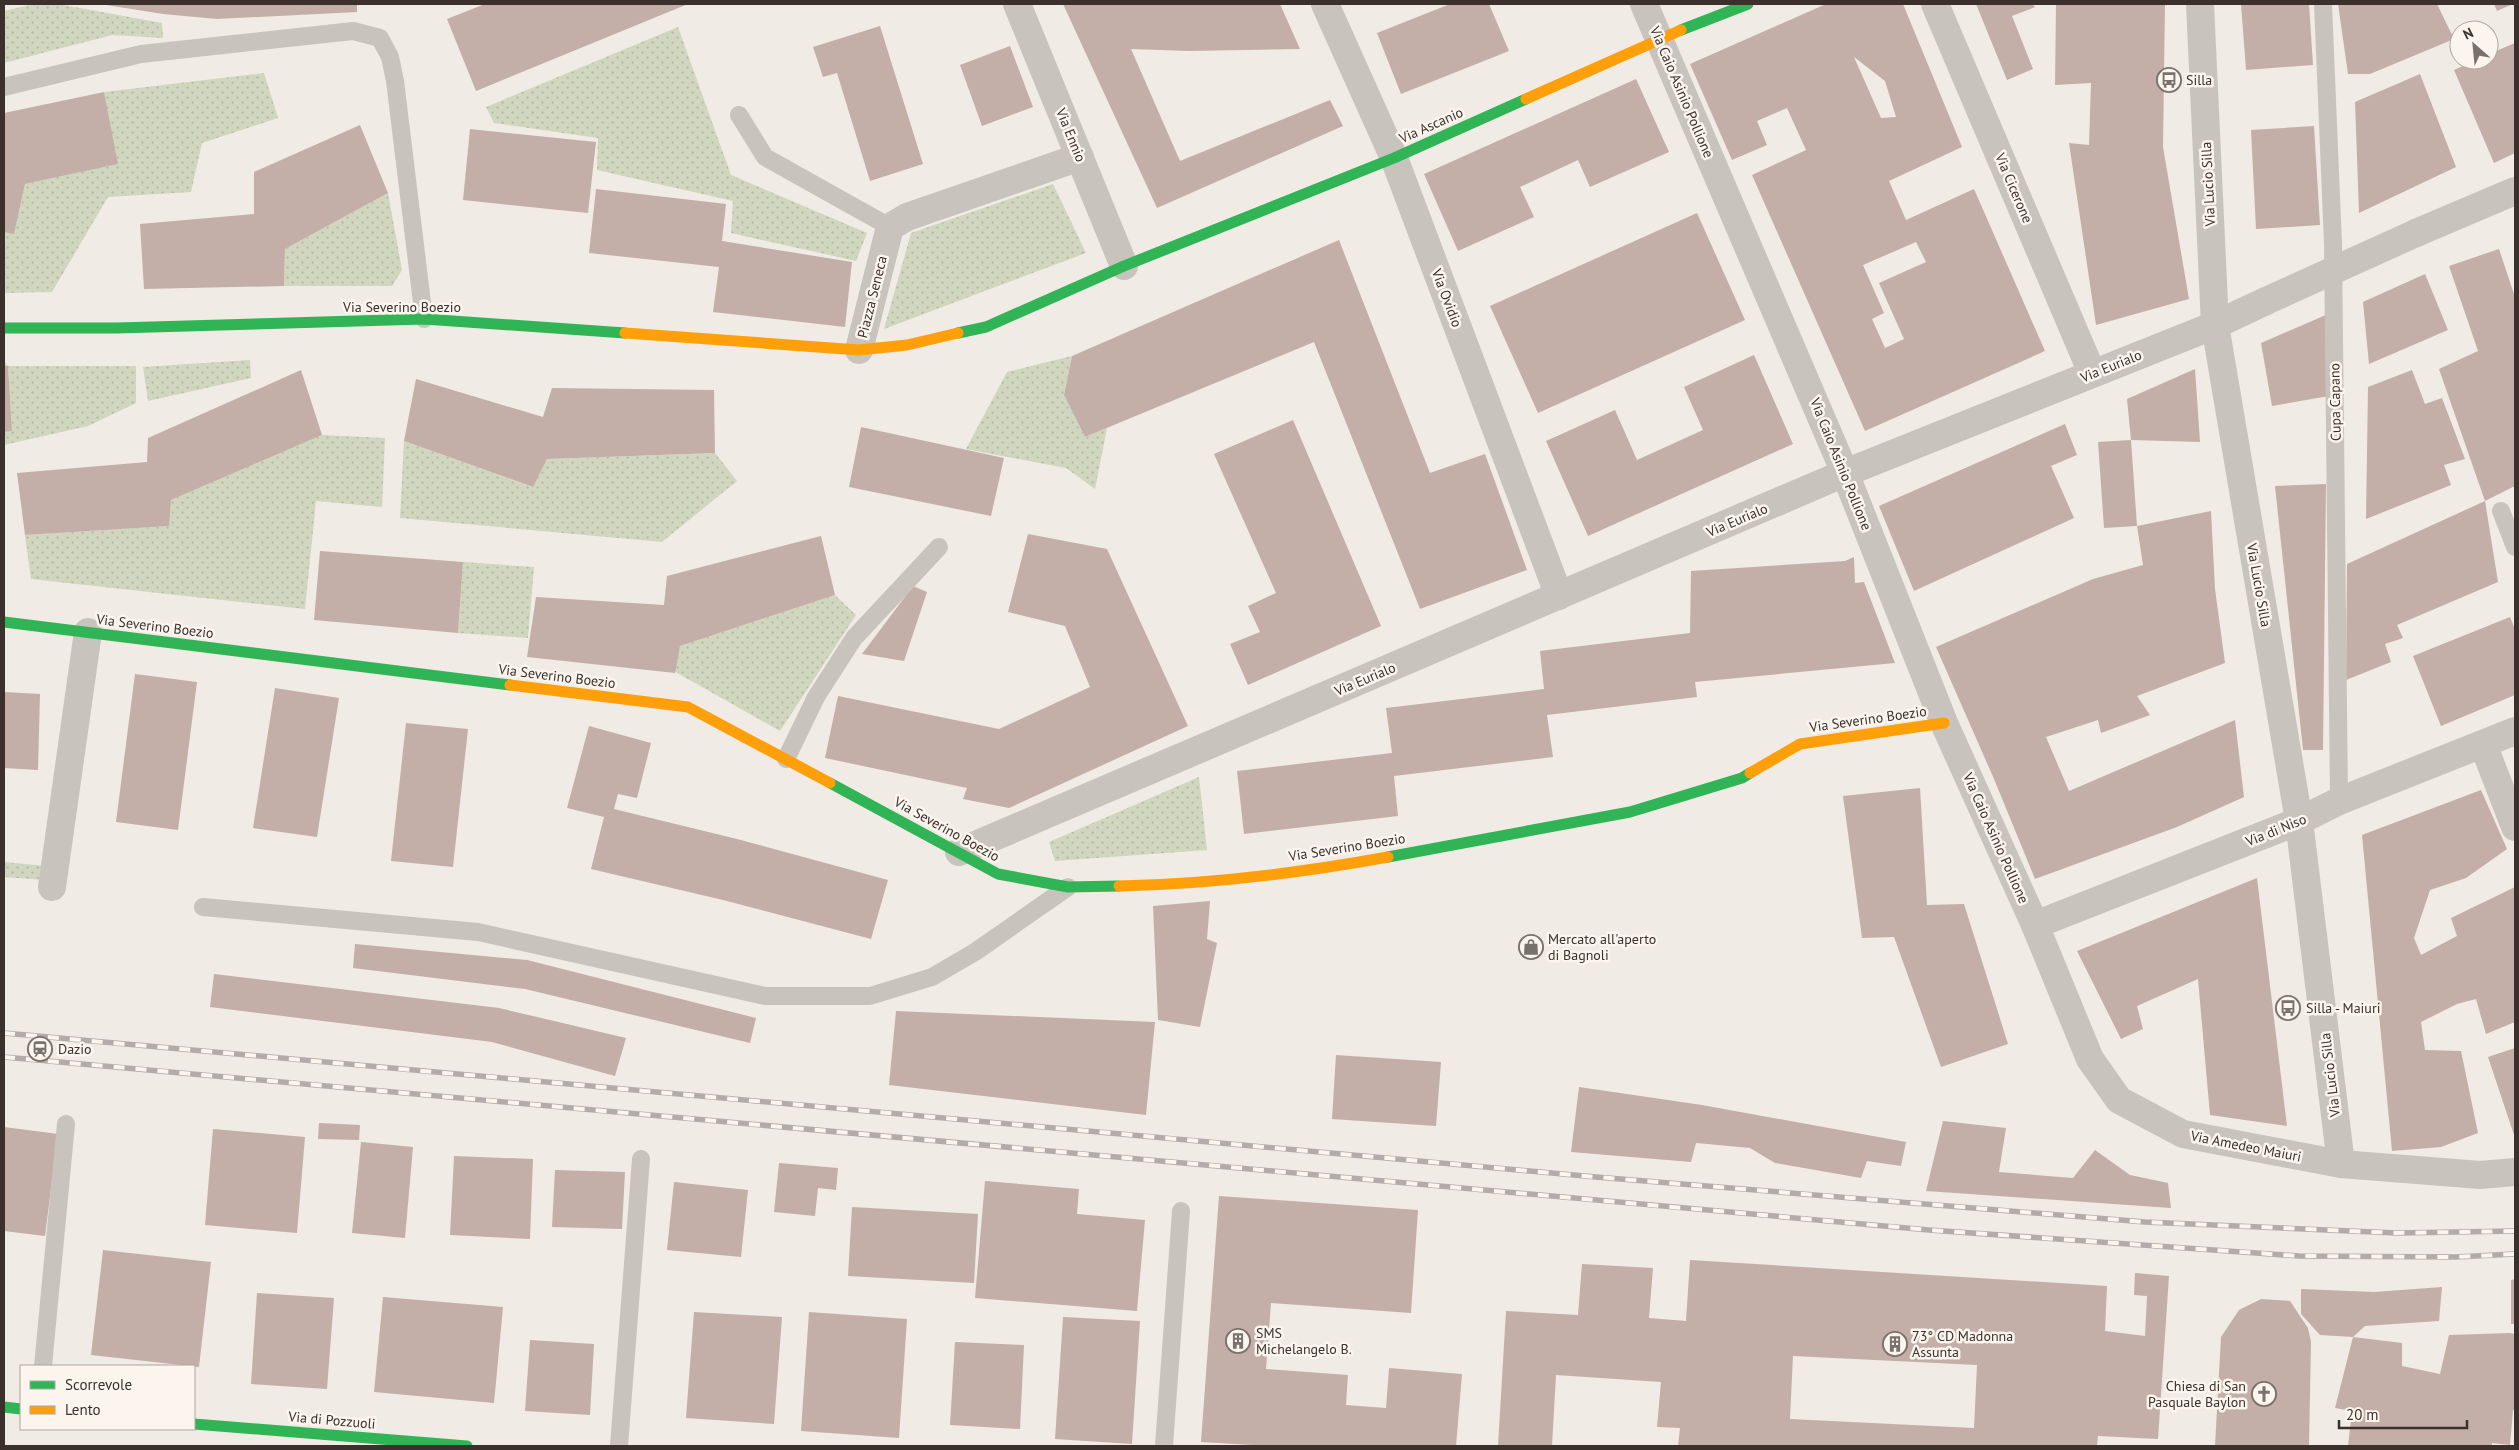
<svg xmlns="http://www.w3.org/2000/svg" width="2519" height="1450" viewBox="0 0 2519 1450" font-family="'PT Sans',sans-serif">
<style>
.grass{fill:url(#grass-dots)}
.building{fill:#c3afa7;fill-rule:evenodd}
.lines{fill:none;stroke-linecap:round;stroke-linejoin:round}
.lane{stroke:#c9c3be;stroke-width:18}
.street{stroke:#c9c3be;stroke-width:28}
.fast{stroke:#30b455;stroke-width:11}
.slow{stroke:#ff9f0a;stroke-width:11}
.rail-casing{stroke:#b1aca8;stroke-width:5.5}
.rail{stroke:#fbf5ee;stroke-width:4;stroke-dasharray:11;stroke-linecap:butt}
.street-bridge{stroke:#c9c3be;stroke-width:28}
.labels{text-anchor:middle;stroke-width:5;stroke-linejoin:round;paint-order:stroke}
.poi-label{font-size:14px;fill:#3b302b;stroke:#fbf5ee;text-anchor:start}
.street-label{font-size:14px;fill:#3b302b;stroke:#fbf5ee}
</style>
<defs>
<pattern id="grass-dots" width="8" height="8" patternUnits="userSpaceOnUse" patternTransform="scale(1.25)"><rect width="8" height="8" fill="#d1d6bf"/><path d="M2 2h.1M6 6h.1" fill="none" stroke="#b4b8a4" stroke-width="1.8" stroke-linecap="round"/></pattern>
</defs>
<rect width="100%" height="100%" fill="#f0ebe5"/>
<!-- grass -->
<g class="grass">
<path d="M34 4H58L162 23 163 38 112 35 4 63V11Z"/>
<path d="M678 27 731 175 867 233 856 261 731 233 733 201 597 170 598 138 494 123 486 107Z"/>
<path d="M264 73 278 118 202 143 191 192 108 197 52 292 4 293V232L14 233 25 184 117 164 104 92Z"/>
<path d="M1053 184 1086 253 884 329 911 233Z"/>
<path d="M388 193 402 270 392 286H284L285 249Z"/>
<path d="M1072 356 1064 395 1085 437 1107 428 1095 489 1066 468 966 449 1007 372Z"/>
<path d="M250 360 251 378 148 401 143 367Z"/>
<path d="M4 361 8 366H136V403L88 426 4 445V432L12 431 8 366H4Z"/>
<path d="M322 435 385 438 382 507 316 501 305 609 31 579 25 535 168 526 171 500Z"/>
<path d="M404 441 532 487 547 459 715 453 737 481 662 542 400 518Z"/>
<path d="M463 562 534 567 528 638 458 633Z"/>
<path d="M835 595 856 615 780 731 672 670 680 646Z"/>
<path d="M1199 777 1207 850 1055 861 1049 842Z"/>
<path d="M4 862 46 866 44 880 4 877Z"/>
</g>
<!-- building -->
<g class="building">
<path d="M100 4H357V12L217 19 163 14Z"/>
<path d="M485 4H688L476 91 447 19Z"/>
<path d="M1063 4H1280L1300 49 1189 51 1131 49 1180 161 1330 100 1343 126 1157 208Z"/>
<path d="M1450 4H1489L1509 51 1401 94 1377 33Z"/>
<path d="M1826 4H1903L1962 147 1889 181 1906 220 1974 189 2045 351 1865 431 1752 175 1806 150 1787 108 1757 121 1767 145 1732 160 1690 64ZM1854 57 1885 81 1896 117 1881 118ZM1916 242 1926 262 1879 283 1904 339 1885 348 1872 319 1884 313 1863 265Z"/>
<path d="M1976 4H2033L2035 7 2012 16 2033 69 2007 80Z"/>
<path d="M2056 4H2165L2163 147 2189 299 2096 325 2069 143 2089 145 2091 83 2055 85Z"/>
<path d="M2241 4H2309L2313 65 2246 70Z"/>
<path d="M2338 4H2437L2454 39 2370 74H2348Z"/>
<path d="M2494 4H2513L2497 11Z"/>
<path d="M880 26 923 164 870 181 837 73 823 77 813 47Z"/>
<path d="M2515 43V153L2494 163 2454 70 2476 60H2489V54Z"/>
<path d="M1010 46 1033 107 982 126 960 65Z"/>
<path d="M2420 74 2456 167 2359 213 2355 102Z"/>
<path d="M1636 79 1669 152 1590 187 1578 160 1520 187 1534 217 1458 251 1424 174Z"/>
<path d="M104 92 118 164 25 184 14 234 4 232V113Z"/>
<path d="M360 125 388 193 285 249 284 286 144 289 140 224 254 214V172Z"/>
<path d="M2314 126 2320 225 2256 229 2251 130Z"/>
<path d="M470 129 596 142 588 213 463 200Z"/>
<path d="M596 189 726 204 722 241 852 262 845 327 713 312 719 267 589 253Z"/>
<path d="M1697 213 1745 320 1538 413 1490 306Z"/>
<path d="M1339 240 1430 473 1485 454 1527 570 1420 609 1314 342 1085 437 1064 395 1072 356Z"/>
<path d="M2499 249 2515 297V486L2485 501 2439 369 2478 351 2449 266Z"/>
<path d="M2425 274 2448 330 2369 364 2363 302Z"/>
<path d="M2328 314 2329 396 2272 406 2261 343Z"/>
<path d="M1754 355 1793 444 1588 536 1546 441 1615 410 1637 460 1703 430 1684 387Z"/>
<path d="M4 366H8L12 431 4 432Z"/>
<path d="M2195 369 2200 442 2131 440 2137 526 2211 511 2215 589 2225 663 2137 696 2150 715 2101 733 2098 720 2046 737 2069 791 2235 720 2244 797 2177 827 2035 879 1994 779 1936 647 2093 579 2143 565 2137 526 2104 528 2098 442 2131 440 2127 399Z"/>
<path d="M301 370 322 435 171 500 169 526 25 535 17 473 147 462 148 438Z"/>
<path d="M2412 370 2425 404 2442 398 2465 459 2444 465 2451 485 2366 519 2368 387Z"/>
<path d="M416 379 543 417 552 388 714 390 715 453 547 459 533 487 404 441Z"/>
<path d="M1293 420 1381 626 1248 685 1230 644 1260 632 1248 606 1276 593 1214 454Z"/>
<path d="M2065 424 2077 455 2051 466 2074 518 1914 591 1879 506Z"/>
<path d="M861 427 1004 458 991 516 849 487Z"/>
<path d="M2326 484 2323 750H2303L2275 486Z"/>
<path d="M2485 501 2498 582 2397 625 2403 638 2385 644 2391 662 2346 680 2347 564Z"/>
<path d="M1028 534 1107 549 1188 726 1009 808 963 799 967 788 825 758 838 696 999 729 1090 687 1065 626 1008 612Z"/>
<path d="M821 536 835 595 680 646 675 673 527 657 536 597 664 605 667 576Z"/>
<path d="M320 551 463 562 458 633 314 620Z"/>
<path d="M1854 557 1855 583 1864 582 1895 663 1695 682 1697 697 1547 715 1553 757 1394 776 1398 816 1244 834 1237 771 1392 753 1386 708 1544 689 1540 651 1690 633 1691 571 1845 561Z"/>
<path d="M913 586 927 592 904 661 862 654Z"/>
<path d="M2510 617 2515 629V695L2441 726 2413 656Z"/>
<path d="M135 674 197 682 178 830 116 822Z"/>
<path d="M275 688 339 698 317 837 253 828Z"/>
<path d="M4 692 40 694 38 770 4 768Z"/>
<path d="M406 723 468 729 453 867 391 861Z"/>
<path d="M589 726 651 743 637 798 618 794 614 809 737 839 888 880 871 939 723 900 591 869 604 817 567 808Z"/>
<path d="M1920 788 1927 905 1964 904 2008 1044 1941 1067 1894 937 1862 938 1843 796Z"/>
<path d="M2481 790 2507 849 2466 878 2430 890 2414 938 2421 955 2457 936 2451 918 2515 887V1022L2486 1034 2476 999 2457 1004 2421 1022 2425 1050 2461 1051 2478 1133 2441 1147 2392 1151 2362 835Z"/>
<path d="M2257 878 2287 1126 2210 1115 2198 979 2137 1006 2143 1029 2121 1039 2077 951Z"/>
<path d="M1210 901 1207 939 1217 943 1200 1027 1158 1020 1153 906Z"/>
<path d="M355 944 527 960 756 1018 750 1043 525 989 353 968Z"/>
<path d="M214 974 499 1008 626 1038 615 1076 492 1042 210 1007Z"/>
<path d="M896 1011 1155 1022 1146 1115 889 1085Z"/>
<path d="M2515 1048V1138L2488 1057Z"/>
<path d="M1336 1055 1441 1062 1436 1126 1332 1119Z"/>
<path d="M1579 1087 1702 1105 1906 1142 1901 1166 1867 1161 1861 1178 1775 1163 1750 1148 1696 1143 1691 1162 1571 1152Z"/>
<path d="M1943 1121 2006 1128 1999 1172 2073 1178 2095 1150 2130 1175 2168 1183 2171 1208 1926 1191Z"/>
<path d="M319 1123 360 1125 359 1140 318 1139Z"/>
<path d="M4 1127 58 1134 45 1236 4 1231Z"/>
<path d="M213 1129 305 1137 297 1233 205 1225Z"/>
<path d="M361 1142 413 1147 405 1238 352 1233Z"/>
<path d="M454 1156 533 1159 530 1239 450 1235Z"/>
<path d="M779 1163 838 1168 836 1190 818 1188 815 1216 774 1212Z"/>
<path d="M555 1170 625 1172 622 1229 552 1227Z"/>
<path d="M985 1181 1079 1189 1077 1214 1145 1220 1137 1311 975 1298Z"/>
<path d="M674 1182 748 1190 741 1257 667 1250Z"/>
<path d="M1219 1196 1418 1210 1411 1313 1271 1303 1266 1369 1348 1375 1346 1405 1386 1408 1389 1368 1462 1374 1456 1446H1268L1201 1442Z"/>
<path d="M852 1207 978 1214 974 1283 848 1276Z"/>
<path d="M103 1250 211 1262 199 1367 91 1355Z"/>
<path d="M1690 1260 2107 1286 2105 1331 2145 1336 2147 1296 2134 1295 2135 1273 2169 1276 2158 1439 2098 1436 2097 1446H1678L1680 1428 1657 1427 1661 1382 1556 1375 1552 1446H1498L1506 1311 1578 1315 1582 1264 1653 1268 1649 1318 1686 1321ZM1793 1356 1977 1365 1974 1428 1790 1419Z"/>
<path d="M2515 1279V1324H2511V1280Z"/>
<path d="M2442 1287 2439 1321 2365 1326 2353 1337 2320 1335 2301 1314V1289L2374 1292Z"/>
<path d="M257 1293 334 1298 327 1389 251 1384Z"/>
<path d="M383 1297 503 1307 494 1403 374 1392Z"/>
<path d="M2261 1299 2290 1301 2308 1328 2311 1342 2309 1446H2215L2221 1337 2239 1310Z"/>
<path d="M694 1312 782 1317 774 1424 686 1418Z"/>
<path d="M809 1312 907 1319 899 1438 801 1431Z"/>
<path d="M1063 1317 1140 1321 1132 1444 1055 1439Z"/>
<path d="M2510 1333 2515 1334V1410H2513L2510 1445 2492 1443V1446H2348L2352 1411 2335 1408 2353 1337 2402 1343V1366L2440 1374 2449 1335Z"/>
<path d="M530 1340 594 1344 590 1415 525 1411Z"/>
<path d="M955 1342 1024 1345 1020 1429 950 1425Z"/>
</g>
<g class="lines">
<!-- lane -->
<g class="lane">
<path d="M2323 4 2333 244 2339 801"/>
<path d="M4 87 141 54 353 31 380 38 390 57 395 81 424 319"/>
<path d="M739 115 765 157 890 227"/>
<path d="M2501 511 2515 547"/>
<path d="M786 759 816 697 854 638 939 547"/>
<path d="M203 907 478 932 765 996H870L932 977 975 952 1068 887"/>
<path d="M43 1366 66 1124"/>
<path d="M619 1446 641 1159"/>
<path d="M1164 1446 1181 1211"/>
</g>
<!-- street -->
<g class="street">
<path d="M1017 4 1124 266"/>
<path d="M1325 4 1394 158 1559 596"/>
<path d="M1644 4 1845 473 1944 723 2035 925 2090 1059 2119 1100 2183 1134 2341 1164 2480 1175 2515 1172"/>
<path d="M1935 4 2092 373"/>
<path d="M2200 4 2215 325 2299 821 2341 1164"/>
<path d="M2416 233 2515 191"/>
<path d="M859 350 890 227 907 217 1080 157"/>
<path d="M2483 744 2515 827"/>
<path d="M959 852 1845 473 2215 325 2266 301"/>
<path d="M52 887 88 632"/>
<path d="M2035 925 2299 821 2339 801 2515 731"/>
</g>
<!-- fast -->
<g class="fast">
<path d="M1681 30 1748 4"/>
<path d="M4 328H117L424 319 625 333"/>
<path d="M958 333 986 327 1124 266 1394 158 1526 99"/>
<path d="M4 622 510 685"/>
<path d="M830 783 998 874 1068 887 1119 886"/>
<path d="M1388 857 1630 812 1742 778 1750 773"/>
<path d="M4 1407 21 1409"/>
<path d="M194 1424 467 1446"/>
</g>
<!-- slow -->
<g class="slow">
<path d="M1526 99 1681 30"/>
<path d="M625 333 859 350 907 345 958 333"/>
<path d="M510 685 688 707 830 783"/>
<path d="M1750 773 1800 744 1944 723"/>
<path d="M1119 886C1208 884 1300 873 1388 857"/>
</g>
<defs>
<g id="rail">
<path d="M4 1033 1596 1177 2145 1222 2397 1233 2515 1231"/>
<path d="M4 1057 1929 1230 2299 1256 2455 1257 2515 1254"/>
</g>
</defs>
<!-- rail casing -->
<use href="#rail" class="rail-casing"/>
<!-- rail -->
<use href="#rail" class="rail"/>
<!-- street-bridge -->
<path class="street-bridge" d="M2266 301 2416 233"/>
</g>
<!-- icons -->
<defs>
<symbol id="bus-ring" viewBox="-11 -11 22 22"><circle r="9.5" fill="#fbf5ee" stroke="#7a716c" stroke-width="1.5"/><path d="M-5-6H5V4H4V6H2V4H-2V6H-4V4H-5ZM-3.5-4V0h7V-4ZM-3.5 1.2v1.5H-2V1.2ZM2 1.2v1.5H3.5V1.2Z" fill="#7a716c"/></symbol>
<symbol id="shop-ring" viewBox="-11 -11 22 22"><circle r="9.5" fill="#fbf5ee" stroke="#7a716c" stroke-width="1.5"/><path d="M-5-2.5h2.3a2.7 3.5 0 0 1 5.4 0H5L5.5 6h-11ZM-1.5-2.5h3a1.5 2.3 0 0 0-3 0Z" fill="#7a716c"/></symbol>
<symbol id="station-ring" viewBox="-11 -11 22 22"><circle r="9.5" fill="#fbf5ee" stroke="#7a716c" stroke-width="1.5"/><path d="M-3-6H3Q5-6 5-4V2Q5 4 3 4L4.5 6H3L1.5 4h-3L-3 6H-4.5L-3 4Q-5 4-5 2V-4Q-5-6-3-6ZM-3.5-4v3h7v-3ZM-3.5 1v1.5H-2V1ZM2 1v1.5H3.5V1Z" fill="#7a716c"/></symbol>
<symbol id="building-ring" viewBox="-11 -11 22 22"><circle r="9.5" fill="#fbf5ee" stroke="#7a716c" stroke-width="1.5"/><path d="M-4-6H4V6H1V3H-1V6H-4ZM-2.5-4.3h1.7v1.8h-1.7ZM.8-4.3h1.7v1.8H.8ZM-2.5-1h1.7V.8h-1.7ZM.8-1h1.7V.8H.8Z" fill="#7a716c"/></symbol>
<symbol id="church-ring" viewBox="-11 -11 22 22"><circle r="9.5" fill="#fbf5ee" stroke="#7a716c" stroke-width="1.5"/><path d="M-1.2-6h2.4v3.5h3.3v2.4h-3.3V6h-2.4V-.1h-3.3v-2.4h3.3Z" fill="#7a716c"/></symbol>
</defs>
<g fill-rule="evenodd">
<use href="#bus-ring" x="2155" y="66" width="28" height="28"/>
<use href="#shop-ring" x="1517" y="933" width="28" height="28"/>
<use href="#bus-ring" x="2274" y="994" width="28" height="28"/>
<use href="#station-ring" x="26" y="1035" width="28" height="28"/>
<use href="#building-ring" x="1224" y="1327" width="28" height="28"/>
<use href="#building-ring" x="1881" y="1330" width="28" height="28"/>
<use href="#church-ring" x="2250" y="1380" width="28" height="28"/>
</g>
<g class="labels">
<!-- poi labels -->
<g class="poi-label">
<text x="2186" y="85">Silla</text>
<text x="1548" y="944">Mercato all'aperto<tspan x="1548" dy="16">di Bagnoli</tspan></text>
<text x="2306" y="1013">Silla - Maiuri</text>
<text x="58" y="1054">Dazio</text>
<text x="1256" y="1338">SMS<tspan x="1256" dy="16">Michelangelo B.</tspan></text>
<text x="1912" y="1341">73° CD Madonna<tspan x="1912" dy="16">Assunta</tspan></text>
<text x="2246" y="1391" text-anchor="end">Chiesa di San<tspan x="2246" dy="16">Pasquale Baylon</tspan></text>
</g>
<!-- street labels -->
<g class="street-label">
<text transform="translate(1682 92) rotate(67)" y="5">Via Caio Asinio Pollione</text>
<text transform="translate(1431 125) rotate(-24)" y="5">Via Ascanio</text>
<text transform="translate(1071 135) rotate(68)" y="5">Via Ennio</text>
<text transform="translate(2208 184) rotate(-93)" y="5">Via Lucio Silla</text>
<text transform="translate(2014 188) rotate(67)" y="5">Via Cicerone</text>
<text transform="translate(872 297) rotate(-76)" y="5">Piazza Seneca</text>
<text transform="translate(1447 298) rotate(69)" y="5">Via Ovidio</text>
<text x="402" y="312">Via Severino Boezio</text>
<text transform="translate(2111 366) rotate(-22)" y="5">Via Eurialo</text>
<text transform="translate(2335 402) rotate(-91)" y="5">Cupa Capano</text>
<text transform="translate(1841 464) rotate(68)" y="5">Via Caio Asinio Pollione</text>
<text transform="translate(1737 520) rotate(-23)" y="5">Via Eurialo</text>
<text transform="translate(2259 585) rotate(80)" y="5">Via Lucio Silla</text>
<text transform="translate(155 626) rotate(7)" y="5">Via Severino Boezio</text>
<text transform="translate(557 676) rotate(7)" y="5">Via Severino Boezio</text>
<text transform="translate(1365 679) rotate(-23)" y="5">Via Eurialo</text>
<text transform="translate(1868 719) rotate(-8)" y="5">Via Severino Boezio</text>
<text transform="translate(947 829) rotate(29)" y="5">Via Severino Boezio</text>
<text transform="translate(2276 830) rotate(-22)" y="5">Via di Niso</text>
<text transform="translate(1996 838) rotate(66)" y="5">Via Caio Asinio Pollione</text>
<text transform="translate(1347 847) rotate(-9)" y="5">Via Severino Boezio</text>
<text transform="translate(2330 1075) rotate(-97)" y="5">Via Lucio Silla</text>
<text transform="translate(2246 1146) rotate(11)" y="5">Via Amedeo Maiuri</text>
<text transform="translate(332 1420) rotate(5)" y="5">Via di Pozzuoli</text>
</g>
</g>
<!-- border -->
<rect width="2519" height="1450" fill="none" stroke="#3b302b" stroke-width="10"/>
<!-- legend -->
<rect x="20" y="1365" width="175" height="65" fill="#fbf5ee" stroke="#aea6a0"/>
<rect x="30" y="1381" width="25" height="8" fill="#30b455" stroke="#aea6a0"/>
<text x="65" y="1390" font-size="15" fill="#3b302b">Scorrevole</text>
<rect x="30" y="1406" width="25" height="8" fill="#ff9f0a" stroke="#aea6a0"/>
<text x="65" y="1415" font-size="15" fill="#3b302b">Lento</text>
<!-- north arrow -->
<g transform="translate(2474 45) rotate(333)"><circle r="24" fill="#fbf5ee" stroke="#aea6a0"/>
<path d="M0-4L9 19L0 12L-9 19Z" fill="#7a716c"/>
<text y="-8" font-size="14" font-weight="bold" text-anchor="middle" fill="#3b302b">N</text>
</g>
<!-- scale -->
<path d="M2339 1420v8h128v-8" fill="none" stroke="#3b302b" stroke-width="2.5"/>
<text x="2346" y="1420" font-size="15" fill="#3b302b" stroke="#fbf5ee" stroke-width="4" paint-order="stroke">20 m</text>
</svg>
